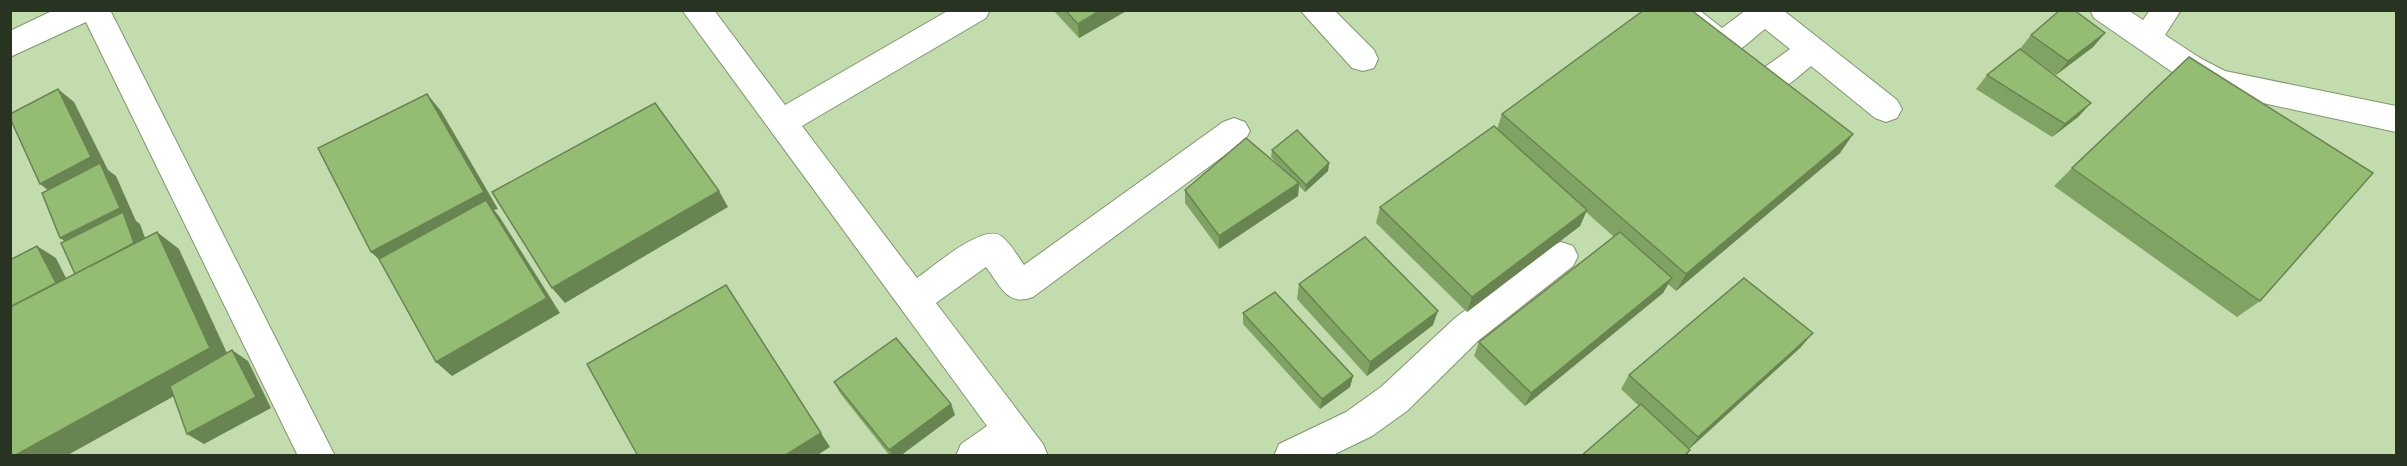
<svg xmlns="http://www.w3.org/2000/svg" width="2407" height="466" viewBox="0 0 2407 466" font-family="'Titillium Web',sans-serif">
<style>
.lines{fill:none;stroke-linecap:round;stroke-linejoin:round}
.minor-casing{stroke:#7f976c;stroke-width:2}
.minor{fill:#fff;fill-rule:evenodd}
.wall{fill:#80a263}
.shaded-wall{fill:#688450}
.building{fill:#95bc73;stroke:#688450;stroke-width:1.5}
</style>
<rect width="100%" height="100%" fill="#c2dcae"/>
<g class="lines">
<defs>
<g id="minor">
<path d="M54 10H110L335 456H298L86 22 10 57V31Z"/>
<path d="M682 10H714L785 105 949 10H990L986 18 802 126 917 278C933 267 983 223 1001 236 1010 242 1018 257 1024 265L1223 122 1234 118 1245 122 1250 131 1245 140 1033 297C1007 307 1000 285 986 267L936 303 1043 444 1048 456H956L961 444 987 426Z"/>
<path d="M1300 10H1334L1374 50 1378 59 1374 68 1363 71 1352 68Z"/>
<path d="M1663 10H1699L1722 28 1746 10H1783L1897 100 1902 109 1897 118 1886 122 1875 118 1811 66C1795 79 1779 97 1758 90L1754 81 1758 72 1790 49 1765 29C1754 37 1736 57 1721 57 1707 56 1679 27 1667 18Z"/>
<path d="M2090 10H2128L2143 20 2150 10H2181L2165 35 2200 58 2225 71 2396 106V132L2208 91 2178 76 2094 18Z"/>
<path d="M1561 242 1573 246 1578 256 1573 266 1479 340 1407 411 1372 436 1331 456H1274L1279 444 1346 412 1381 387 1455 318 1549 246Z"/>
</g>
</defs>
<!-- minor casing -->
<use href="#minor" class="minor-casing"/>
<!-- minor -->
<use href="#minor" class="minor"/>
</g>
<!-- wall -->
<g class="wall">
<path d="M1053 10H1128L1079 38Z"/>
<path d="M2105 33 2093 47 2056 75 2029 56 2091 103 2078 117 2052 137 1976 89 1987 75 2020 49 2031 35Z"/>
<path d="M1502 114 1853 134 1840 153 1676 291 1668 284 1663 293 1525 406 1474 356 1479 342 1614 237 1586 212 1580 226 1467 312 1376 223 1380 207 1497 129Z"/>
<path d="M1272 150 1329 163 1328 171 1305 192 1299 186 1298 196 1219 249 1185 203V190L1281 168 1271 157Z"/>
<path d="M2072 168 2260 301 2237 317 2054 186Z"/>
<path d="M1299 284 1433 325 1367 376 1297 299Z"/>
<path d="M1243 313 1353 376 1350 387 1320 409 1243 324Z"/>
<path d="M1801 347 1689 449 1690 450 1686 456H1581L1639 406 1621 389 1629 375Z"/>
<path d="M834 382 951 404 955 415 900 456H890L840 393Z"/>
</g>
<!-- shaded-wall -->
<g class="shaded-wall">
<path d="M1101 10H1128L1079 38 1078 24Z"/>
<path d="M2105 33 2093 47 2056 75 2068 61Z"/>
<path d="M58 89 74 102 108 170 116 176 136 221 140 224 152 257 78 250 60 238 57 197 40 184Z"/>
<path d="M427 94 441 111 498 209 494 210 499 216 560 313 452 376 436 362 387 267 371 252Z"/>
<path d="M2091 103 2078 117 2052 137 2065 124Z"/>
<path d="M1853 134 1840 153 1676 291 1686 274Z"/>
<path d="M1329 163 1328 171 1305 192 1306 185Z"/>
<path d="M1299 183 1298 196 1219 249V236Z"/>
<path d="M719 191 728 207 565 303 552 288Z"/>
<path d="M1587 210 1580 226 1467 312 1472 297Z"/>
<path d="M157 232 179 249 232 364 66 456H14Z"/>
<path d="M37 246 56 258 75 296 10 315Z"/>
<path d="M1672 278 1663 293 1525 406 1531 393Z"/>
<path d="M1438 311 1433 325 1367 376 1370 362Z"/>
<path d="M1813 333 1801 347 1688 450 1698 437Z"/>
<path d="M232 350 248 361 271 408 204 444 187 434Z"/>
<path d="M1353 376 1350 387 1320 409 1322 399Z"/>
<path d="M951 404 955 415 900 456H892L889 450Z"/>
<path d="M821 433 830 447 816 456H784Z"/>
</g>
<!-- building -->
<g class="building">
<path d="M1065 10H1101L1078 24Z"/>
<path d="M1644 10H1691L1853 134 1686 274 1502 114Z"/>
<path d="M2060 10H2074L2105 33 2068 61 2031 35Z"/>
<path d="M2020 49 2091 103 2065 124 1987 75Z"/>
<path d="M2189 57 2373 173 2260 301 2072 168Z"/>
<path d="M58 89 91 157 40 184 10 118V114Z"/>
<path d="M427 94 484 192 371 252 318 148Z"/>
<path d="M655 103 719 191 552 288 492 192Z"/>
<path d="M1494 126 1587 210 1472 297 1380 207Z"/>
<path d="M1297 130 1329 163 1306 185 1272 150Z"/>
<path d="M1246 138 1299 183 1219 236 1185 190Z"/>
<path d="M100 163 120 208 60 238 42 193Z"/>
<path d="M486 200 547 298 436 362 379 259Z"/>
<path d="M123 212 134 243 75 274 61 243Z"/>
<path d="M157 232 210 348 14 456H10V307Z"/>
<path d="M1620 232 1672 278 1531 393 1479 342Z"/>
<path d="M1365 237 1438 311 1370 362 1299 284Z"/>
<path d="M37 246 56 283 10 307V260Z"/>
<path d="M1744 278 1813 333 1698 437 1629 375Z"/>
<path d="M726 285 821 433 784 456H638L587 364Z"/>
<path d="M1275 292 1353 376 1322 399 1243 313Z"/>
<path d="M896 338 951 404 889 450 834 382Z"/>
<path d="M232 350 256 397 187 434 170 386Z"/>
<path d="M1641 404 1690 450 1684 456H1581Z"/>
</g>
<!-- border -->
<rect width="2407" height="466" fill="none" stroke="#293321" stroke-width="24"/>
</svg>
